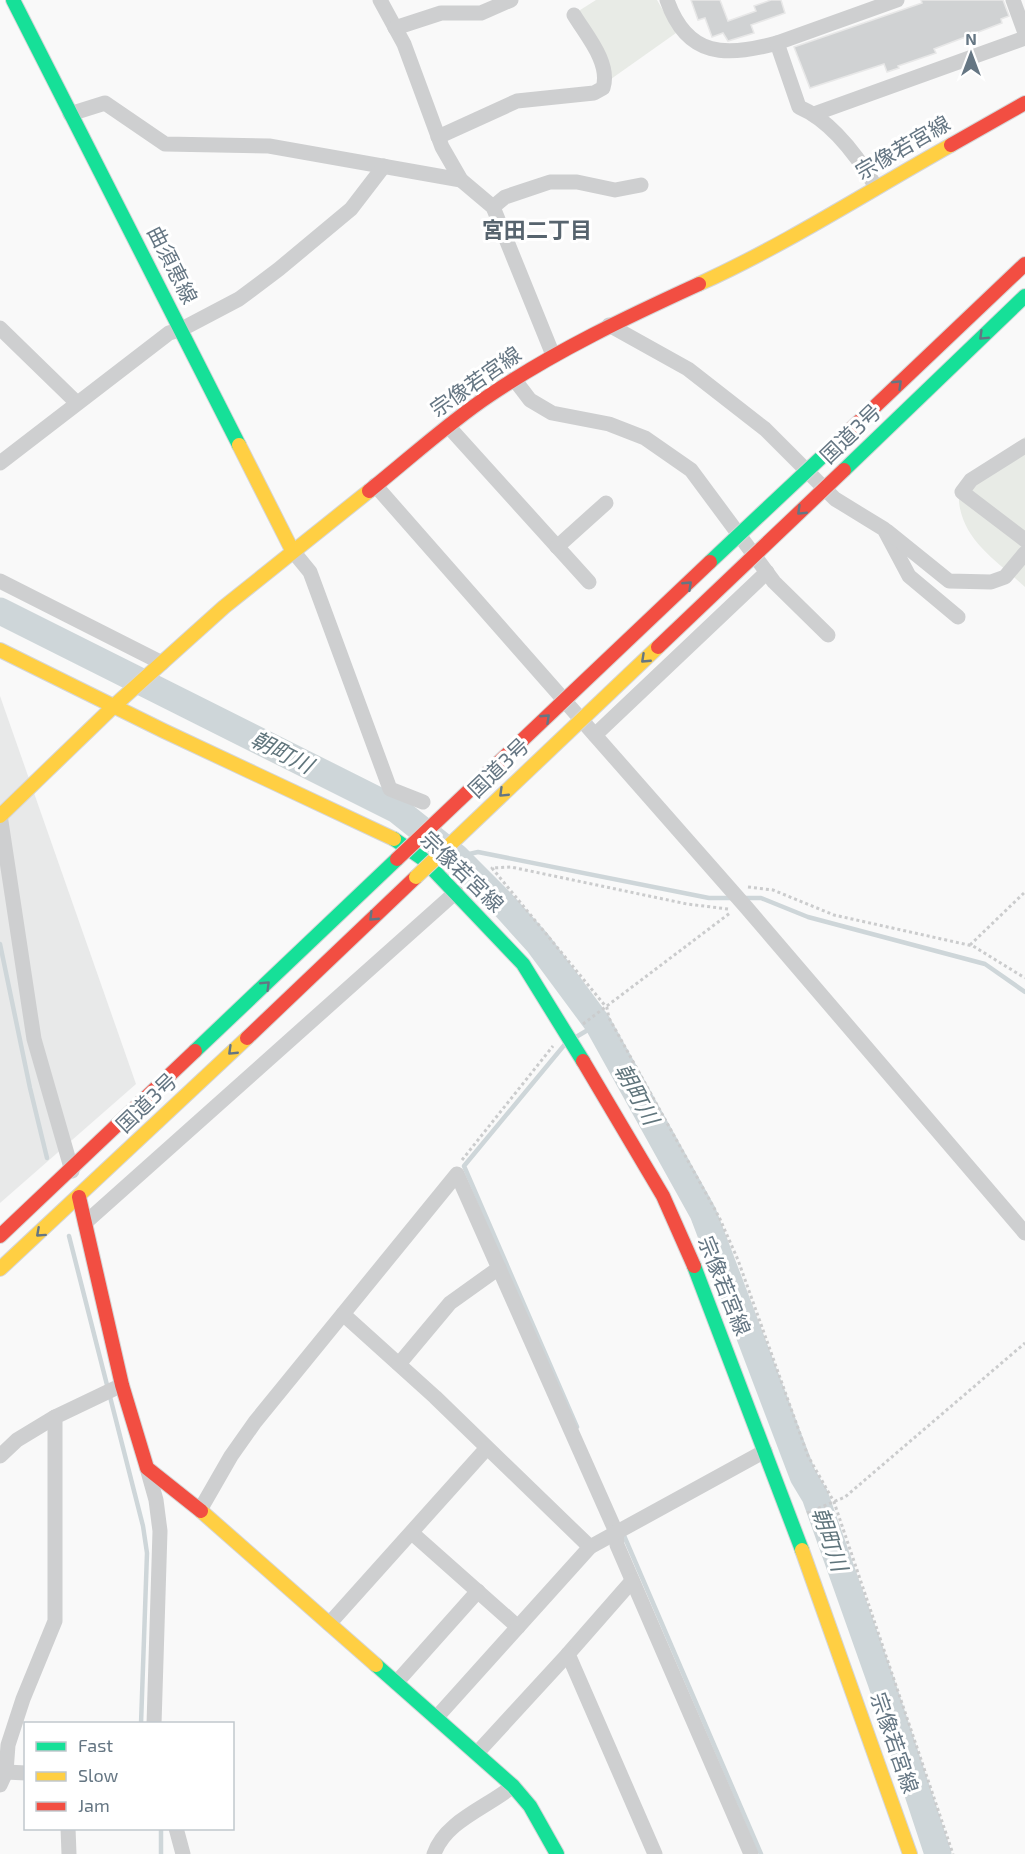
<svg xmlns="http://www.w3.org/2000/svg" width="1025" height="1854" viewBox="0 0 1025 1854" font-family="'Exo 2','Noto Sans JP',sans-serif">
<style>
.built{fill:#e8e9e9}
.green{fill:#e8ebe6}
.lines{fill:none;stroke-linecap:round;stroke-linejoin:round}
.stream{stroke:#ced6d9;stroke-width:4.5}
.river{stroke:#ced6d9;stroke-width:27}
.building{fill:#d0d2d3;stroke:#e8e8e8;stroke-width:1.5}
.fast-casing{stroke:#d5d6d7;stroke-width:16}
.slow-casing{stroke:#d5d6d7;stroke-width:16}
.jam-casing{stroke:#d5d6d7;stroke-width:16}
.path{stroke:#cbcccd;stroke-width:3;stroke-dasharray:3 3;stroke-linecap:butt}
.street{stroke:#cecfd0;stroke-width:15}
.fast{stroke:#16e098;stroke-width:14}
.slow{stroke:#ffcf43;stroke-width:14}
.jam{stroke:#f24e42;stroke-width:14}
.fast-bridge-casing{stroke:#d5d6d6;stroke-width:16;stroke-linecap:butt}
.slow-bridge-casing{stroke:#d5d6d6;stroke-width:16;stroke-linecap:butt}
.jam-bridge-casing{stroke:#d5d6d6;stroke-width:16;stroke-linecap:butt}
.fast-bridge{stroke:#16e098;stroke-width:14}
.slow-bridge{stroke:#ffcf43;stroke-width:14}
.jam-bridge{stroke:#f24e42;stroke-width:14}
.oneway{stroke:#657683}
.labels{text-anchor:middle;stroke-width:6;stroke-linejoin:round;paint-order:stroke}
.street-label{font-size:21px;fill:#657683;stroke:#fff}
.neighbourhood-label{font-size:22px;font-weight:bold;fill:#57646e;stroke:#fff}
.water-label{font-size:22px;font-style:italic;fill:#60757c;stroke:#fff}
</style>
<rect width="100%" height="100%" fill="#f9f9f9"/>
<!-- built -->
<path class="built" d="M0 696 136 1084 0 1203Z"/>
<!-- green -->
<g class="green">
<path d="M596 0H657L676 33 611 79 577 12Z"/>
<path d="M1025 437V587C994 558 955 536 959 488L997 456Z"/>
</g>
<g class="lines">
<!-- stream -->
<g class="stream">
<path d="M456 857 478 852 709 898H732"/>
<path d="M743 898H761L808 917 985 964 1025 992"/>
<path d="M0 944 30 1088 47 1158"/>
<path d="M576 1037 598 1024"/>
<path d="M566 1043 464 1166 577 1427"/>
<path d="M69 1236 143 1526 147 1553 141 1724"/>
<path d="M622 1531 761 1854"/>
<path d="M161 1828V1854"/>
</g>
<!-- river -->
<path class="river" d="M0 611 397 810 456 857 501 902 538 943 598 1024 703 1213 803 1476 815 1496 881 1682 938 1854"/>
</g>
<!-- building -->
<g class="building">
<path d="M691 0H720L728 21 756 11 754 6 771 0H781L785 13 751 25 754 33 728 41 723 33 712 37 705 18 698 20Z"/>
<path d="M921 0H1003L1009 16 1001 19 1002 23 934 49 936 53 898 66 899 68 887 72 884 64 810 88 794 47 922 3Z"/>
</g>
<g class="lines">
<defs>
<g id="fast">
<path d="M13 0 239 445"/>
<path d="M844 470 1025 296"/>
<path d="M394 839 423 859 523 964 583 1061"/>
<path d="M195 1051 397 859"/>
<path d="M694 1266 802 1550"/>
<path d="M376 1665 513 1786 530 1806 557 1854"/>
</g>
<g id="slow">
<path d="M699 284C787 244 867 192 951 145"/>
<path d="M239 445 292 550"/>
<path d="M0 650 164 731 394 839"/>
<path d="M0 816 115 705 224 607 369 491"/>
<path d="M0 1269 247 1038"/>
<path d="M201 1511 376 1665"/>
<path d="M802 1550 910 1854"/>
</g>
<g id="jam">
<path d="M951 145 1025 103"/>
<path d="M826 453 1025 264"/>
<path d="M369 491C409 459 448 423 490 395 557 350 627 317 699 284"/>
<path d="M247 1038 416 877"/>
<path d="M583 1061 663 1196 694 1266"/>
<path d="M79 1197 122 1385 147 1468 201 1511"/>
<path d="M0 1236 195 1051"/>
</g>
</defs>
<!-- fast casing -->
<use href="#fast" class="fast-casing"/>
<!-- slow casing -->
<use href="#slow" class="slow-casing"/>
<!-- jam casing -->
<use href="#jam" class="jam-casing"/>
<!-- path -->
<g class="path">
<path d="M748 887 773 890 834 915 973 946 1025 978"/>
<path d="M728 909 687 904 511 867 492 868 607 1008 609 1018 719 1217 738 1260 808 1456 834 1502 953 1854"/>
<path d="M970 945 1025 892"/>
<path d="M583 1024 730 913"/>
<path d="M462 1160 553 1046"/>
<path d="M807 1513 845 1497 1025 1343"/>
</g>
<!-- street -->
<g class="street">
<path d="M380 0 404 44 442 147 461 180 493 207 553 355"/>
<path d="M667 0C687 58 727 57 777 43L799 107C832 121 858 157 876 187"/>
<path d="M1013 0 1025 33"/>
<path d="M395 28 441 13H481L511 0"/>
<path d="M777 43 897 0"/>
<path d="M70 114 105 103 165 144 269 146 461 180"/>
<path d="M814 114 1025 38"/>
<path d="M438 137 517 101 594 93 603 88C611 63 586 35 574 15"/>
<path d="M493 207 505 197 550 182H577L615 190 641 185"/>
<path d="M609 325 688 369 765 429 835 499 884 529 909 576 958 617"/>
<path d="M0 328 77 403"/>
<path d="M514 379 530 400 552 413 609 424 645 438 691 470 774 582 828 635"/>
<path d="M448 426 589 582"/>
<path d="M1025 446 971 480 962 492 1025 540"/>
<path d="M0 463 169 333 182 329 239 299 279 269 351 209 384 166"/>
<path d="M375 485 746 907 1025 1233"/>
<path d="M887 531 949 581 991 582 1005 577 1025 553"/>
<path d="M557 547 606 503"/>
<path d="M292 550 310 572 390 789 423 802"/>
<path d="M0 581 162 663"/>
<path d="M595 735 767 572"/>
<path d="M0 815 34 1039 72 1171"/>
<path d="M85 1223 456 892"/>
<path d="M343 1314 435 1397 590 1547"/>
<path d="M399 1364 450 1303 499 1268"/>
<path d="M0 1456 17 1440 55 1417"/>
<path d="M147 1468 156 1500 160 1531 154 1724"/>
<path d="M200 1510 231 1456 255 1422 457 1174 616 1532 617 1545 751 1854"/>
<path d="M412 1533 518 1627"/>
<path d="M632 1581 568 1654 655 1854"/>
<path d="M329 1624 486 1449"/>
<path d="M396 1683 478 1591"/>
<path d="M436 1718 590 1547 765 1451"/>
<path d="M477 1753 568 1654"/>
<path d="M6 1772 26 1773"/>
<path d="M0 1785 6 1772 8 1745 23 1699 55 1621V1417L122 1385"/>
<path d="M68 1828 69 1854"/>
<path d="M176 1828 183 1854"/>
<path d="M434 1854C445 1821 488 1807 513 1786"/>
</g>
<!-- fast -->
<use href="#fast" class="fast"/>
<!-- slow -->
<use href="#slow" class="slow"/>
<!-- jam -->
<use href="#jam" class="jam"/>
<defs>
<path id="fast-bridge" d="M710 562 826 453"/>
<path id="slow-bridge" d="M416 877 658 647"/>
<g id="jam-bridge">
<path d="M658 647 844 470"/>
<path d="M397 859 710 562"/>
</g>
</defs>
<!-- fast-bridge casing -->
<use href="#fast-bridge" class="fast-bridge-casing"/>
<!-- slow-bridge casing -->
<use href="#slow-bridge" class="slow-bridge-casing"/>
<!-- jam-bridge casing -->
<use href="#jam-bridge" class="jam-bridge-casing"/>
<!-- fast-bridge -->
<use href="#fast-bridge" class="fast-bridge"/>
<!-- slow-bridge -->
<use href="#slow-bridge" class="slow-bridge"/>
<!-- jam-bridge -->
<use href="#jam-bridge" class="jam-bridge"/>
</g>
<!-- one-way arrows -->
<defs><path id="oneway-chevron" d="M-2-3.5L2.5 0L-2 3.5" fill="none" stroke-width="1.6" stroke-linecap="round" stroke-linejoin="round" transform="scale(1.5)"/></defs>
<g class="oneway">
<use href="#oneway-chevron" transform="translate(983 336) rotate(136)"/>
<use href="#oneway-chevron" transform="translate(898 384) rotate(-44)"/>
<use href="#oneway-chevron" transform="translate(801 511) rotate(136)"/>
<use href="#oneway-chevron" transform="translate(688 585) rotate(-43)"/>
<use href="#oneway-chevron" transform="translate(645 659) rotate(137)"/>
<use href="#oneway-chevron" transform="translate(546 718) rotate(-43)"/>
<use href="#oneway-chevron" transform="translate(503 793) rotate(136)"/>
<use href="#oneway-chevron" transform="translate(373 917) rotate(136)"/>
<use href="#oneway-chevron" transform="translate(266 985) rotate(-44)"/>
<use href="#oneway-chevron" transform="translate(232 1051) rotate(136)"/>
<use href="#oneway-chevron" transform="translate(40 1233) rotate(138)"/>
</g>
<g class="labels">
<!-- street labels -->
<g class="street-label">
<text transform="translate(903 148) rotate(-30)" y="7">宗像若宮線</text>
<text transform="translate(172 265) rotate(63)" y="7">曲須恵線</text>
<text transform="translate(476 382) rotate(-35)" y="7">宗像若宮線</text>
<text transform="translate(851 434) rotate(-44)" y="7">国道3号</text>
<text transform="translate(499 768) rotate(-44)" y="7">国道3号</text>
<text transform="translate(462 872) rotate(44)" y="7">宗像若宮線</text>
<text transform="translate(147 1103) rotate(-44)" y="7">国道3号</text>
<text transform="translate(724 1286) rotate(68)" y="7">宗像若宮線</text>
<text transform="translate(894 1743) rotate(71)" y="7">宗像若宮線</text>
</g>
<!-- neighbourhood labels -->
<g class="neighbourhood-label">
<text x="537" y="238">宮田二丁目</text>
</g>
<!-- water labels -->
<g class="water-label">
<text transform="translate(282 752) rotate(27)" y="8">朝町川</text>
<text transform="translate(637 1094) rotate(61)" y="8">朝町川</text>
<text transform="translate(830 1539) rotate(71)" y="8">朝町川</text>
</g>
</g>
<!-- legend -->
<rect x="24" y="1722" width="210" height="108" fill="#ffffff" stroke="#c1c8cd" stroke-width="1.5"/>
<rect x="36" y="1742" width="30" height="9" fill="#16e098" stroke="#c1c8cd" stroke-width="1.5"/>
<text x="78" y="1752" font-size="18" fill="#657683">Fast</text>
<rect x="36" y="1772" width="30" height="9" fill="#ffcf43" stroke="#c1c8cd" stroke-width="1.5"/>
<text x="78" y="1782" font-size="18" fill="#657683">Slow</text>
<rect x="36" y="1802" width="30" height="9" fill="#f24e42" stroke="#c1c8cd" stroke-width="1.5"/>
<text x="78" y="1812" font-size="18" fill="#657683">Jam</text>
<!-- north arrow -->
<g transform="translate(971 54)" stroke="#ffffff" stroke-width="4.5" paint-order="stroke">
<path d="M0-4.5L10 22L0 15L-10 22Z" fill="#657683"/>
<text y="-9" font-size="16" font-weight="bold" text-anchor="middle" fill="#657683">N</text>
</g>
</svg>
